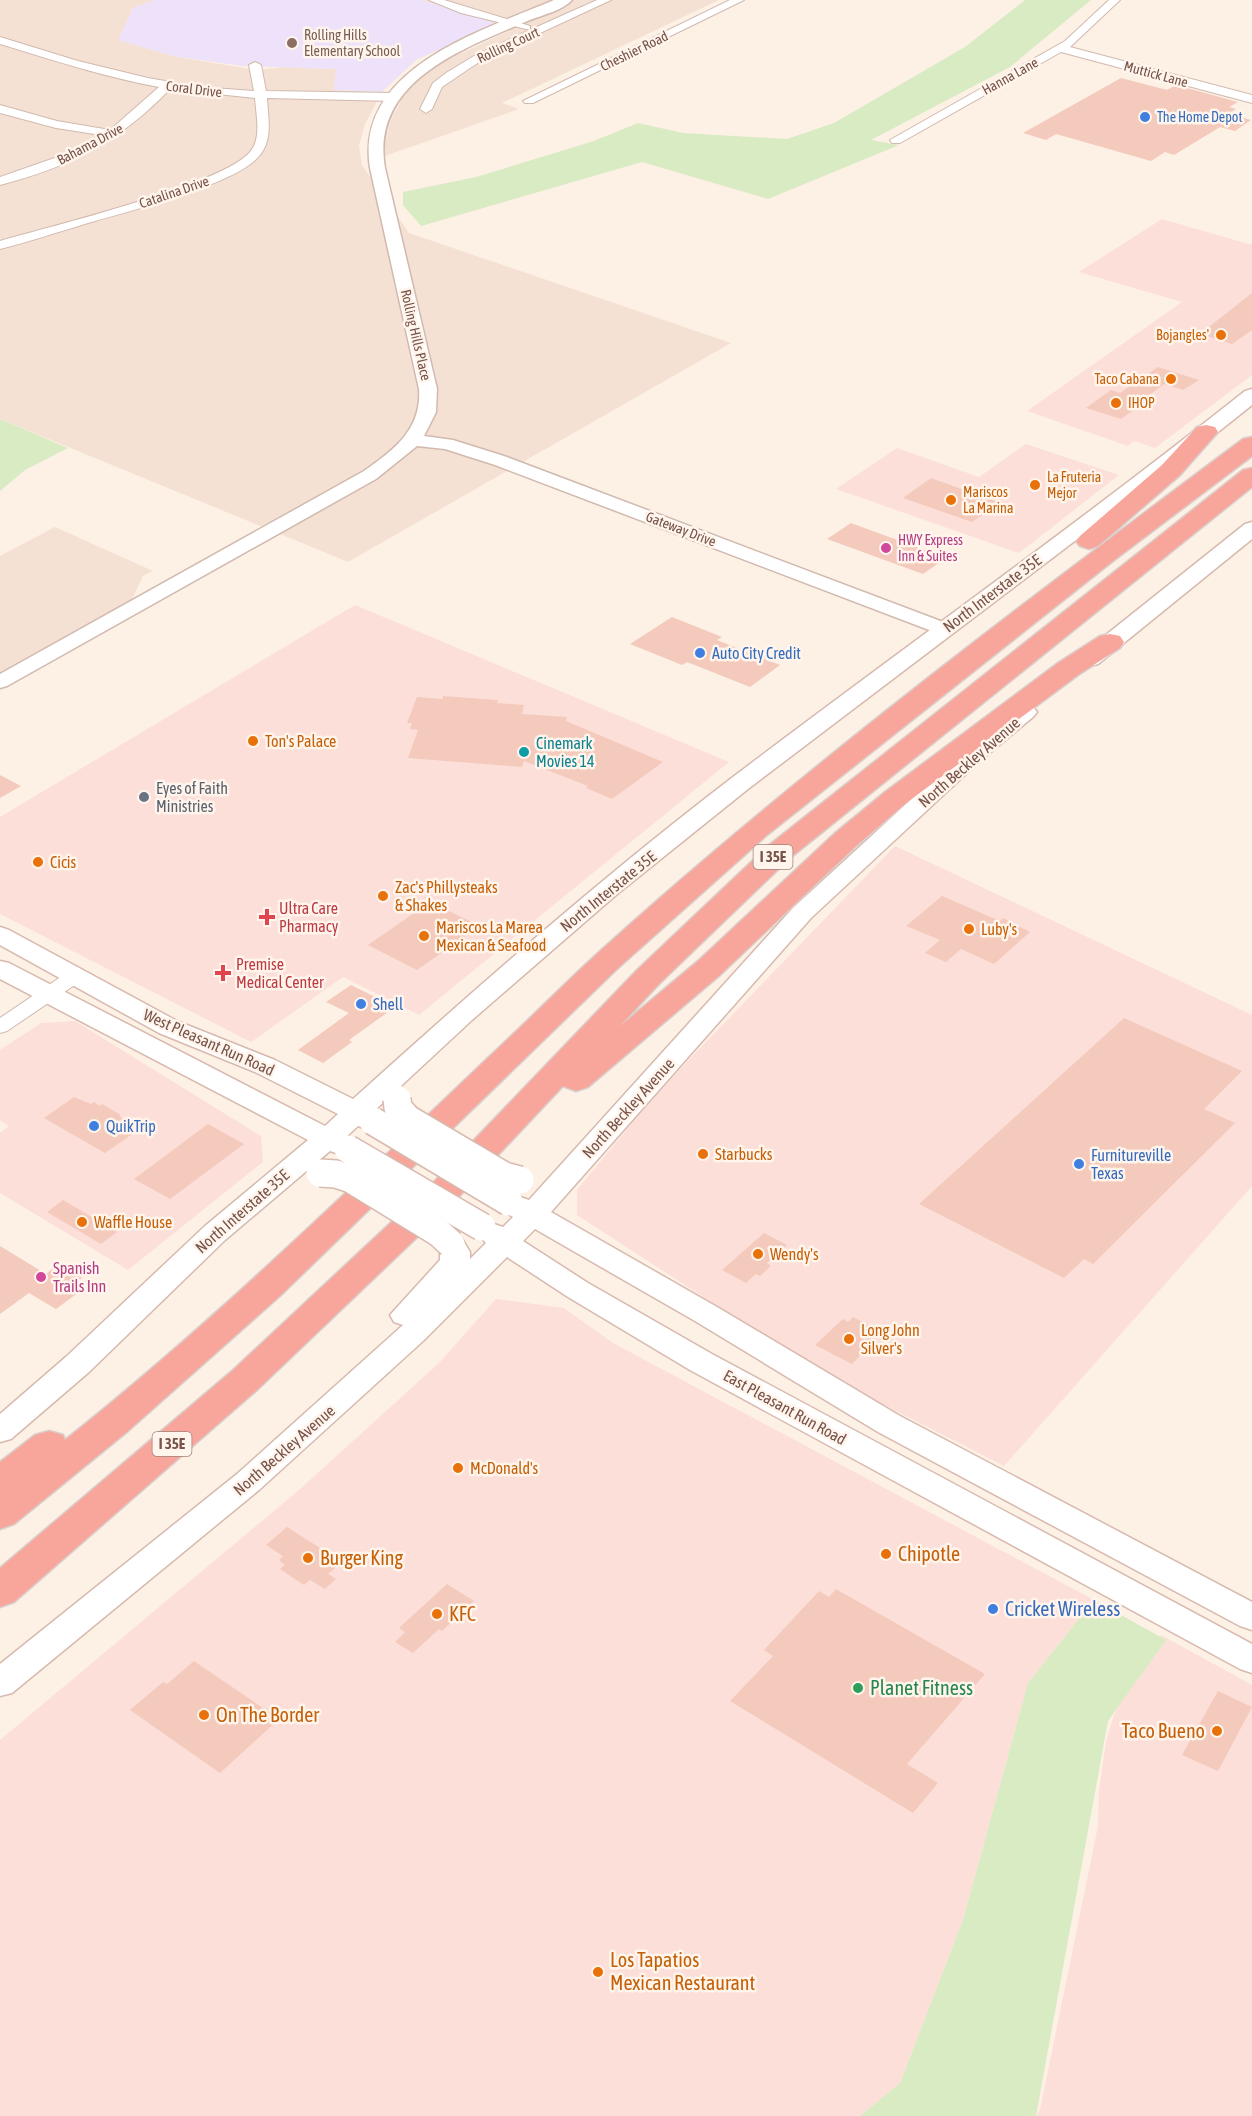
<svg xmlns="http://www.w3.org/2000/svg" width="1252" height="2116" viewBox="0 0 1252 2116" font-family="'Asap Condensed',sans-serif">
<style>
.residential{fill:#f5e1d3}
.commercial{fill:#fddfd9}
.education{fill:#ede2f9}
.green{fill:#d9ebc3}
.building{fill:#f3cabc}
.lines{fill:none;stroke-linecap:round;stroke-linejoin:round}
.minor-casing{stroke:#d1b9ae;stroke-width:2}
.tertiary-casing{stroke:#d1b9ae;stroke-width:3}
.secondary-casing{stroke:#d7b9ad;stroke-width:3}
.motorway-casing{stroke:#d9cfcc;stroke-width:3}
.minor{fill:#fff;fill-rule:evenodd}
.tertiary{fill:#fff;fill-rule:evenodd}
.secondary{fill:#fff;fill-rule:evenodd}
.motorway{fill:#f8a69b;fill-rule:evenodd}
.secondary-bridge-casing{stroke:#d7b9ad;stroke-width:30;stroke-linecap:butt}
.secondary-bridge{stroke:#fff;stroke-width:27}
.education-dot{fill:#8d6e63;stroke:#fff5ec;stroke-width:2}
.shop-dot{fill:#3f7fe0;stroke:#fff5ec;stroke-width:2}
.food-dot{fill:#e8710a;stroke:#fff5ec;stroke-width:2}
.hotel-dot{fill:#d1479c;stroke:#fff5ec;stroke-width:2}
.culture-dot{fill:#0f9aa8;stroke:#fff5ec;stroke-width:2}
.worship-dot{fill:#6b7280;stroke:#fff5ec;stroke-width:2}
.health-dot{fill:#e0444e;stroke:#fff5ec;stroke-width:2}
.leisure-dot{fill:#2e9e5b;stroke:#fff5ec;stroke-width:2}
.labels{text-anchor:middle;stroke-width:5;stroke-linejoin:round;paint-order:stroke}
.far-education-label{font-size:14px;fill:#785e54;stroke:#fff5ec;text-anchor:start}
.far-street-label{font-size:14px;fill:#77534a;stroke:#fff5ec}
.far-shop-label{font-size:14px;fill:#366cbe;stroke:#fff5ec;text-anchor:start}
.far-food-label{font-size:14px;fill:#c56008;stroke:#fff5ec;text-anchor:start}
.far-hotel-label{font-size:14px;fill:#b23c85;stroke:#fff5ec;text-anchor:start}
.shield{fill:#fff5ec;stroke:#a0847b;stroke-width:1.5}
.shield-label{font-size:15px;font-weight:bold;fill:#77534a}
.street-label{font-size:16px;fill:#77534a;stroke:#fff5ec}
.shop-label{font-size:16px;fill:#366cbe;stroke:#fff5ec;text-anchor:start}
.food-label{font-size:16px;fill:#c56008;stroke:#fff5ec;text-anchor:start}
.culture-label{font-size:16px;fill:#0d838f;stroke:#fff5ec;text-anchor:start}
.worship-label{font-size:16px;fill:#5b616d;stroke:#fff5ec;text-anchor:start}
.health-label{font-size:16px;fill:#be3a42;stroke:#fff5ec;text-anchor:start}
.hotel-label{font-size:16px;fill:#b23c85;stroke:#fff5ec;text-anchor:start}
.near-food-label{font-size:20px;fill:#c56008;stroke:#fff5ec;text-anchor:start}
.near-shop-label{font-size:20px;fill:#366cbe;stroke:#fff5ec;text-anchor:start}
.near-leisure-label{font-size:20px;fill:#27864d;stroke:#fff5ec;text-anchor:start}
</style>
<rect width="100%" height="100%" fill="#fdf0e5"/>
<!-- residential -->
<g class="residential">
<path d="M0 0H155L133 8 119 40 173 56 256 70 285 67 336 69 335 90 382 92 365 124 359 146 362 165 409 233 731 343 348 562 0 419Z"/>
<path d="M422 0H719L502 103 519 109 382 157 390 122 406 91 436 65 513 29Z"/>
<path d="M55 527 153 571 143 576 132 599 0 672V556Z"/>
</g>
<!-- commercial -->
<g class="commercial">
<path d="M1162 219 1252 245V375L1155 448 1134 441 1128 446 1027 411 1182 302 1079 272Z"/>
<path d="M1026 444 1119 475 1019 553 836 489 897 448 979 477Z"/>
<path d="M355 605 729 762 419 1015 343 977 251 1042 0 914V817Z"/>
<path d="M895 846 1252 1015V1186L1004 1466 816 1370 577 1215V1190L655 1095Z"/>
<path d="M75 1021 261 1136 263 1162 128 1270 0 1193V1133L9 1126 0 1120V1050L41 1023Z"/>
<path d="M496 1299 564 1308 613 1343 1094 1600 1028 1683 963 1920 900 2083 860 2116H0V1740L299 1490 439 1363Z"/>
<path d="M1161 1635 1252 1685V2116H1036L1040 2110 1098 1826 1099 1791 1106 1742 1113 1718 1133 1674Z"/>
</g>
<!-- education -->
<path class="education" d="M155 0H422L498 24 416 60 382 92 334 90 336 69 242 66 173 56 118 40 133 8Z"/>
<!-- green -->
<g class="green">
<path d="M1025 0H1091L1010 67 871 140 899 145 768 199 642 162 421 226 403 205V192L476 177 594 141 638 123 683 133 787 139 834 123 965 47Z"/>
<path d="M0 419 68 448 25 470 0 491Z"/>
<path d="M1094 1600 1166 1640 1108 1721 1036 2116H860L900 2083 963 1920 1028 1683Z"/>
</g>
<!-- building -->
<g class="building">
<path d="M1121 78 1167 90 1176 85 1238 102 1229 107 1236 109 1228 114 1251 120 1235 131 1220 127 1174 155 1165 152 1151 161 1056 134 1046 140 1023 133Z"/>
<path d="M1252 293V330L1232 344 1200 334Z"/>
<path d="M1158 367 1199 380 1183 390 1164 384 1136 405 1139 406 1121 419 1086 408 1111 390 1120 393Z"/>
<path d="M931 478 1000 503 972 522 903 498Z"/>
<path d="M851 523 946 558 923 574 827 539Z"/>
<path d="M672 617 722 637 717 640 780 665 750 687 687 662 682 665 630 644Z"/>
<path d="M443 696 498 700 497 703 524 705 522 714 567 717 566 721 663 762 612 799 586 788 588 786 524 761 522 767 408 758 418 730 410 729 412 723H407L417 697 443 699Z"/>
<path d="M0 775 21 786 0 798Z"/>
<path d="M942 896 1000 921 1003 918 1030 932 994 964 961 949 946 962 925 953 940 940 906 926Z"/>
<path d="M430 902 480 926 417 970 368 945Z"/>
<path d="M351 985 395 1007 349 1040 352 1042 323 1063 298 1050 349 1013 326 1002Z"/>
<path d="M1124 1018 1242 1071 1204 1109 1235 1123 1093 1264 1084 1259 1064 1278 919 1204Z"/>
<path d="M74 1097 91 1104 94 1102 100 1106 102 1104 121 1115 119 1116 125 1120 123 1121 138 1130 105 1153 44 1118Z"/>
<path d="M208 1124 244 1144 170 1199 134 1179Z"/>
<path d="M63 1200 117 1232 101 1244 47 1212Z"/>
<path d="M764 1233 787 1245 767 1263 771 1266 760 1276 756 1274 746 1283 722 1270Z"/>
<path d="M0 1246 46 1274 58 1264 82 1278 70 1287 79 1292 56 1309 29 1293 0 1314Z"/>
<path d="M853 1317 883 1333 852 1364 815 1345 843 1319 848 1322Z"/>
<path d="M287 1527 342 1562 328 1574 336 1579 325 1589 310 1580 304 1585 280 1569 285 1565 279 1560 283 1556 266 1545Z"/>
<path d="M447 1584 474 1601 442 1631 439 1629 413 1653 395 1642 405 1632 399 1628Z"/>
<path d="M836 1589 985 1674 907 1764 938 1783 913 1813 730 1701 773 1656 764 1650 819 1591 829 1597Z"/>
<path d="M194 1661 279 1719 220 1773 130 1710 163 1682 167 1684Z"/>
<path d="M1218 1691 1252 1707 1218 1771 1182 1755Z"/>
</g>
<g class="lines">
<defs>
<g id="minor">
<path d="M429 0H444L530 26V30L597 0H611L482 60 442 87 432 109 426 113 420 109 433 83 446 73 474 56 530 30 461 13Z"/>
<path d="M730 0H744L533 103H525L523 101Z"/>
<path d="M1109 0H1120L1070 47 1252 95V103L1061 52 900 143H892L890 140 1065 41Z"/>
<path d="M0 37 78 61 148 78 199 87 254 91 249 65 255 62 261 65 266 91 395 93 401 97 395 101 267 98C268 118 273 139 260 155 238 184 125 212 88 223 58 232 29 242 0 249V241C48 227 224 184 250 152 262 138 256 115 255 98L170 89C120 141 70 167 0 185V177L66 154 101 135 56 128 0 113V105L57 121 110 130 159 87C105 77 52 60 0 44Z"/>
<path d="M75 970 82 972 84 976 82 980 7 1031 0 1033V1018L68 972Z"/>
</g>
<path id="tertiary" d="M554 0H572C563 10 543 15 530 20 465 48 370 80 385 168L437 389 436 412 424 436 453 440 507 457 951 625 954 629 951 633H937L495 465 445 449 417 446 376 479 7 686 0 688V674L364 471C394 450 422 429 419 389L370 168C354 68 482 31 554 0Z"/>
<g id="secondary">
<path d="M1252 389V405L1213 436 748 789 616 895 472 1020 374 1111 381 1115 385 1121 381 1127 371 1130 358 1126 346 1137 352 1140 356 1146 352 1152 342 1155 330 1151 225 1240 89 1372 11 1439 0 1442V1414L67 1356 205 1226 308 1140 0 979V961L9 963 325 1126 338 1114 255 1072 159 1033 0 945V927L9 930 177 1021 275 1060 353 1099C476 988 601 878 733 777 903 648 1078 524 1245 391Z"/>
<path d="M1252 522V539L1098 664 1090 666 1082 664 1079 659 1082 654 1245 524Z"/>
<path d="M1025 705 1033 707 1037 712 1033 717 980 761 811 918 551 1212 717 1307 900 1416 1252 1602V1630L1240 1626 878 1432 695 1321 535 1229 523 1241 588 1283 712 1354 1252 1644V1673L1240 1669 690 1370 568 1297 507 1257 423 1341 259 1490 12 1693 0 1696V1664L237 1474 403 1325 394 1322 390 1315 440 1260V1252L436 1244 441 1237 451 1234 461 1237 470 1252V1259L486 1243 477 1233 481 1226 491 1223 503 1227 513 1217 507 1213 503 1206 507 1199 517 1196 529 1200 793 908 964 751 1017 707Z"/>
</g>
<g id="motorway">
<path d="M1206 425 1215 427 1218 432 1180 475 1098 546 1089 549 1080 546 1076 541 1080 536 1162 465 1197 427Z"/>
<path d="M1252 437V456L1113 561 767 835 617 969 281 1295 128 1431 14 1524 0 1529V1462L35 1435 49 1431 63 1435 65 1440C221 1316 364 1175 509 1038 539 1010 568 980 599 952 803 768 1023 603 1243 439Z"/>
<path d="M1252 468V487L790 858 659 984 619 1027 698 961 834 834 885 792 1058 663 1100 636 1110 634 1120 636 1124 642 1120 648 1078 675 905 804 856 846 720 975 588 1087 576 1091 563 1086 453 1203 258 1389 14 1602 0 1607V1568L232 1371 429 1187 637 970 768 846 1243 470Z"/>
</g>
</defs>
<!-- minor casing -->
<use href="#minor" class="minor-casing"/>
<!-- tertiary casing -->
<use href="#tertiary" class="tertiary-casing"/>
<!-- secondary casing -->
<use href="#secondary" class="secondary-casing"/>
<!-- motorway casing -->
<use href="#motorway" class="motorway-casing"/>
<!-- minor -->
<use href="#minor" class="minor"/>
<!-- tertiary -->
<use href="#tertiary" class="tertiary"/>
<!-- secondary -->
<use href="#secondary" class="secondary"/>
<!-- motorway -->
<use href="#motorway" class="motorway"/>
<defs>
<g id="secondary-bridge">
<path d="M397 1099 398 1108 408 1119 504 1176 520 1180"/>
<path d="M373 1121 509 1202"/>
<path d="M348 1149 482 1227"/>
<path d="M320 1173 336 1174 351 1179 439 1233 451 1244"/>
</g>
</defs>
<!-- secondary-bridge casing -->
<use href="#secondary-bridge" class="secondary-bridge-casing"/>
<!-- secondary-bridge -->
<use href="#secondary-bridge" class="secondary-bridge"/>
</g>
<!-- markers -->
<circle class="education-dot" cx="292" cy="43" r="6"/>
<g class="shop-dot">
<circle cx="1145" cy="117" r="6"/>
<circle cx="700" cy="653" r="6"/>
<circle cx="361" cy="1004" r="6"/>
<circle cx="94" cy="1126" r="6"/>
<circle cx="1079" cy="1164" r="6"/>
<circle cx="993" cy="1609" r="6"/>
</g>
<g class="food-dot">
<circle cx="1221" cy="335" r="6"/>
<circle cx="1171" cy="379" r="6"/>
<circle cx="1116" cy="403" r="6"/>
<circle cx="1035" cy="485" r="6"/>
<circle cx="951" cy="500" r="6"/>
<circle cx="253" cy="741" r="6"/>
<circle cx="38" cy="862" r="6"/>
<circle cx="383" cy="896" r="6"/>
<circle cx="969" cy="929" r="6"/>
<circle cx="424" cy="936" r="6"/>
<circle cx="703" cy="1154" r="6"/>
<circle cx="82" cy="1222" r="6"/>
<circle cx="758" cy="1254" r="6"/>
<circle cx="849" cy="1339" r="6"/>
<circle cx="458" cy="1468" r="6"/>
<circle cx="886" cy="1554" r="6"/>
<circle cx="308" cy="1558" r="6"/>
<circle cx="437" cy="1614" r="6"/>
<circle cx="204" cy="1715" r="6"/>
<circle cx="1217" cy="1731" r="6"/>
<circle cx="598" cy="1972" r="6"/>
</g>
<g class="hotel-dot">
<circle cx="886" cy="548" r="6"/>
<circle cx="41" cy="1277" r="6"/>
</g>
<circle class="culture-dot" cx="524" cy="752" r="6"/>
<circle class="worship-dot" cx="144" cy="797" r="6"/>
<g class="health-dot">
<path d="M264 908h6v6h6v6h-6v6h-6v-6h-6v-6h6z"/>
<path d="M220 964h6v6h6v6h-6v6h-6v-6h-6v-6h6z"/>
</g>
<circle class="leisure-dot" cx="858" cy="1688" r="6"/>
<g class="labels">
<!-- far-education labels -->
<g class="far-education-label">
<text x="304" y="40">Rolling Hills<tspan x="304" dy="16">Elementary School</tspan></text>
</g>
<!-- far-street labels -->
<g class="far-street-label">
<text transform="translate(508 45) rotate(-25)" y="5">Rolling Court</text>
<text transform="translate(634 51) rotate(-26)" y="5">Cheshier Road</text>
<text transform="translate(1156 74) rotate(15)" y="5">Muttick Lane</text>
<text transform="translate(1010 76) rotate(-29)" y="5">Hanna Lane</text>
<text transform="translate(194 89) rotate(7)" y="5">Coral Drive</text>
<text transform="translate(90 144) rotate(-28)" y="5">Bahama Drive</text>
<text transform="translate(174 192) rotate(-19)" y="5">Catalina Drive</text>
<text transform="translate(416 335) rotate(77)" y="5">Rolling Hills Place</text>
<text transform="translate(681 529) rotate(21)" y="5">Gateway Drive</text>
</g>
<!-- far-shop labels -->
<g class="far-shop-label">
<text x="1157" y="122">The Home Depot</text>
</g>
<!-- far-food labels -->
<g class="far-food-label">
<text x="1209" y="340" text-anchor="end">Bojangles'</text>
<text x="1159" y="384" text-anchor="end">Taco Cabana</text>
<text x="1128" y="408">IHOP</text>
<text x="1047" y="482">La Fruteria<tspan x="1047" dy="16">Mejor</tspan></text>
<text x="963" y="497">Mariscos<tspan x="963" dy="16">La Marina</tspan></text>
</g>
<!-- far-hotel labels -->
<g class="far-hotel-label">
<text x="898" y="545">HWY Express<tspan x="898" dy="16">Inn &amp; Suites</tspan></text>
</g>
<!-- shield labels -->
<g class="shield">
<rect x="753.5" y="845" width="39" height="24" rx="4.5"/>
<rect x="152.5" y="1432" width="39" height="24" rx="4.5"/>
</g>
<g class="shield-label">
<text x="773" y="862">I 35E</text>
<text x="172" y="1449">I 35E</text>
</g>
<!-- street labels -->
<g class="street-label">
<text transform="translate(992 593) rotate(-37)" y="6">North Interstate 35E</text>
<text transform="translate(969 762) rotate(-41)" y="6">North Beckley Avenue</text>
<text transform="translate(608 891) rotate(-39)" y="6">North Interstate 35E</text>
<text transform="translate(209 1042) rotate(24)" y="6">West Pleasant Run Road</text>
<text transform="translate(628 1108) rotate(-48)" y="6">North Beckley Avenue</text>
<text transform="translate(242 1211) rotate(-41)" y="6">North Interstate 35E</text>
<text transform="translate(785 1407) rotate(29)" y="6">East Pleasant Run Road</text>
<text transform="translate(284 1450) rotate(-41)" y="6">North Beckley Avenue</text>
</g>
<!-- shop labels -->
<g class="shop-label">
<text x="712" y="659">Auto City Credit</text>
<text x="373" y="1010">Shell</text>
<text x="106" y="1132">QuikTrip</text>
<text x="1091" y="1161">Furnitureville<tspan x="1091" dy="18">Texas</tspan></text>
</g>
<!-- food labels -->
<g class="food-label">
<text x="265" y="747">Ton's Palace</text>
<text x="50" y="868">Cicis</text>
<text x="395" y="893">Zac's Phillysteaks<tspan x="395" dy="18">&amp; Shakes</tspan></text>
<text x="436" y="933">Mariscos La Marea<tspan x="436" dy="18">Mexican &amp; Seafood</tspan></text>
<text x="981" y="935">Luby's</text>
<text x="715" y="1160">Starbucks</text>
<text x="94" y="1228">Waffle House</text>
<text x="770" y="1260">Wendy's</text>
<text x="861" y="1336">Long John<tspan x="861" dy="18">Silver's</tspan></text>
<text x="470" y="1474">McDonald's</text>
</g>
<!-- culture labels -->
<g class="culture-label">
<text x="536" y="749">Cinemark<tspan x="536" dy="18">Movies 14</tspan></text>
</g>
<!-- worship labels -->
<g class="worship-label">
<text x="156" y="794">Eyes of Faith<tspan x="156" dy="18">Ministries</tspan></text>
</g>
<!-- health labels -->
<g class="health-label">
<text x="279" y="914">Ultra Care<tspan x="279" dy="18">Pharmacy</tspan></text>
<text x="236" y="970">Premise<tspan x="236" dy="18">Medical Center</tspan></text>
</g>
<!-- hotel labels -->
<g class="hotel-label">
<text x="53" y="1274">Spanish<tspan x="53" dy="18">Trails Inn</tspan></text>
</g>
<!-- near-food labels -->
<g class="near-food-label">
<text x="898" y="1561">Chipotle</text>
<text x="320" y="1565">Burger King</text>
<text x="449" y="1621">KFC</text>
<text x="216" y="1722">On The Border</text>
<text x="1205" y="1738" text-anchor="end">Taco Bueno</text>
<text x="610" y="1967">Los Tapatios<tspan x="610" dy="23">Mexican Restaurant</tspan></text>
</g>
<!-- near-shop labels -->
<g class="near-shop-label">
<text x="1005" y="1616">Cricket Wireless</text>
</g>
<!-- near-leisure labels -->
<g class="near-leisure-label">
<text x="870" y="1695">Planet Fitness</text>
</g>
</g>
</svg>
